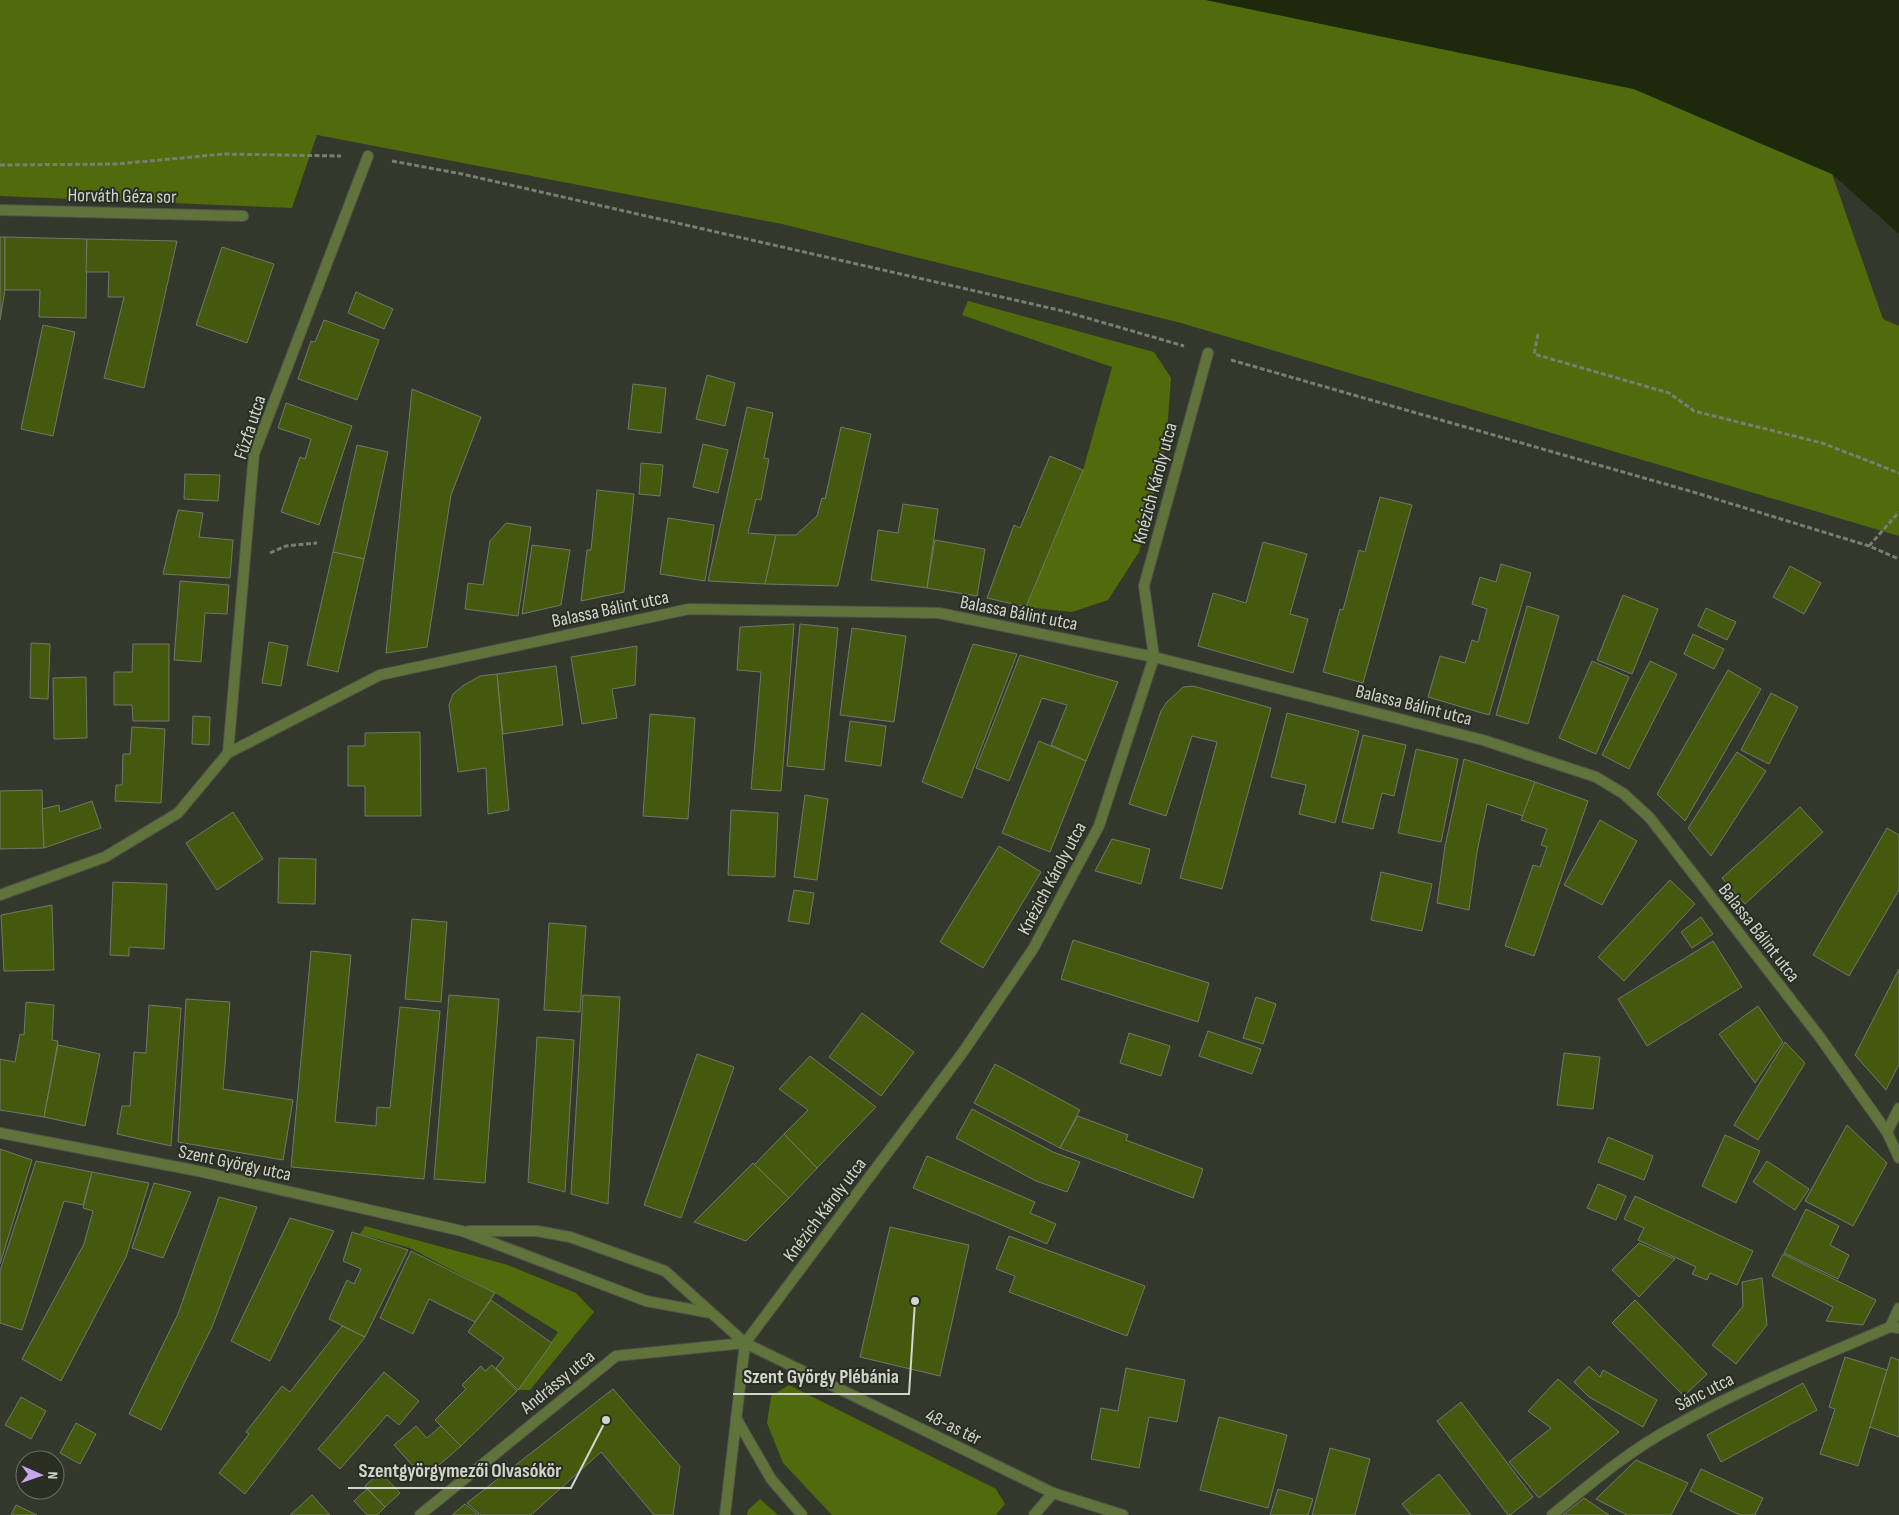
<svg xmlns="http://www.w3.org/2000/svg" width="1899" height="1515" viewBox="0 0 1899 1515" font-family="'Sofia Sans Condensed',sans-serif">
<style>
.green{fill:#516a0c}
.water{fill:#1e280a}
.building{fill:#44590e;stroke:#72776a}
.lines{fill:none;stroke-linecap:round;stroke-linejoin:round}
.street-casing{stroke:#505349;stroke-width:12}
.path{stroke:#7a7d74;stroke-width:3;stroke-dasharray:5 2.5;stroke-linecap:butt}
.street{stroke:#60733b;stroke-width:10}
.labels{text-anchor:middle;stroke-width:4;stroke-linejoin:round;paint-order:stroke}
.street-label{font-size:19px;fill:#d2d5ce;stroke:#292d22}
.leader{fill:none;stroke:#d2d5ce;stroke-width:2}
.callout-dot{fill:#d2d5ce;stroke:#292d22;stroke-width:2}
.callout-label{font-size:20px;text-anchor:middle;font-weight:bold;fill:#d2d5ce;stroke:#292d22;stroke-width:4;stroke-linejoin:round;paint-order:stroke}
</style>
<rect width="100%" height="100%" fill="#33372c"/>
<!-- green -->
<g class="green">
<path d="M0 0H1206L1634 89 1832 174 1883 319 1899 326V536L1181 323 782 224 317 135 292 208 0 196Z"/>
<path d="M968 301 1154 352 1171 378 1166 446 1139 552 1108 600 1072 612 1026 607 1083 470 1112 367 962 315Z"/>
<path d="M365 1226 508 1265 576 1293 594 1312 530 1390H518L558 1332 495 1293 410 1248 360 1234Z"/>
<path d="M789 1385 996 1489 1005 1504 996 1515H832L783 1463 767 1423 771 1396Z"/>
<path d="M760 1499 778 1515H747L748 1510Z"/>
</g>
<!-- water -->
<path class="water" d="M1206 0H1899V234L1832 174 1634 89Z"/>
<!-- building -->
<g class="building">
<path d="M0 237H5V290L0 320Z"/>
<path d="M5 237 87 239 86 318 39 317 40 290H5Z"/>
<path d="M87 239 177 241 144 388 104 378 124 297H108L109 272H86Z"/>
<path d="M222 247 274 264 247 343 196 325Z"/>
<path d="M356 292 393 309 384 329 348 313Z"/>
<path d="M324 320 379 340 357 400 298 379 311 341 315 342Z"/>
<path d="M43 325 75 332 53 436 21 429Z"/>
<path d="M707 375 735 383 725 426 696 419Z"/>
<path d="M633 384 666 388 661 433 628 429Z"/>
<path d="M412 389 481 417 451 495 427 647 386 653Z"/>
<path d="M286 403 352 426 319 525 281 512 300 457 305 459 311 439 278 428Z"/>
<path d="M747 407 773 413 764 458 769 459 761 500 756 499 748 533 776 535 765 584 708 581Z"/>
<path d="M841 427 871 434 838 586 765 584 776 535H796L817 516 822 498 825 499Z"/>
<path d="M703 444 728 450 718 493 693 487Z"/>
<path d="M357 445 388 452 364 559 333 552Z"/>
<path d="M1050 456 1083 470 1026 607 987 598 1014 525 1020 528Z"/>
<path d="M641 463 663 465 660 496 639 494Z"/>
<path d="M185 474 220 475 218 501 184 499Z"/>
<path d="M597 490 634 494 624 592 581 601 587 550H591Z"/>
<path d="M1380 497 1412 505 1363 683 1323 672 1340 609 1343 610 1359 550 1365 552Z"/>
<path d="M903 504 938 509 927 588 871 580 878 530 898 533Z"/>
<path d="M178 510 203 513 199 537 233 540 230 578 163 574Z"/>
<path d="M668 518 714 525 705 581 660 574Z"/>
<path d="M506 523 531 527 518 616 465 609 468 583 483 585 490 541Z"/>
<path d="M935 540 985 549 977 596 927 588Z"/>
<path d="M1263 542 1307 554 1290 614 1308 619 1293 673 1198 646 1213 593 1246 603Z"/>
<path d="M532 545 570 550 561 605 522 614Z"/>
<path d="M333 552 364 559 338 672 307 665Z"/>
<path d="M1501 564 1531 573 1489 715 1428 697 1440 656 1465 663 1472 640 1478 642 1487 609 1472 604 1480 577 1496 582Z"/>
<path d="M1790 566 1821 583 1804 614 1773 597Z"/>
<path d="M180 581 229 585 227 614 205 613 201 662 174 660Z"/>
<path d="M1623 595 1658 609 1632 674 1597 660Z"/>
<path d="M1527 606 1559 616 1528 724 1496 715Z"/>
<path d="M1706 608 1736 622 1727 640 1698 626Z"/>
<path d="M794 624 781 791 751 789 761 672 737 670 740 627Z"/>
<path d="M800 624 838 628 824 770 787 766Z"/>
<path d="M852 628 906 636 894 722 840 715Z"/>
<path d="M1693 634 1724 649 1714 669 1684 654Z"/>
<path d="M269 642 288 646 281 686 262 683Z"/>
<path d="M31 643 50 644 48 699 30 698Z"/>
<path d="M133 644H169V721H133L132 705H114V672H132Z"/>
<path d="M973 644 1017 654 962 798 922 782Z"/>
<path d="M637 646 635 685 612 689 617 718 582 724 571 657Z"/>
<path d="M1020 655 1118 682 1086 761 1051 745 1067 705 1042 698 1009 781 976 768Z"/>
<path d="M1592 661 1629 677 1596 754 1559 738Z"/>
<path d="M1650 661 1677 674 1629 769 1602 755Z"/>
<path d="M556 666 563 725 503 734 497 674Z"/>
<path d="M1728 670 1761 689 1685 821 1657 794Z"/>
<path d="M497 674 509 810 488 814 486 768 458 772 449 705 453 694 464 685 480 676Z"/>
<path d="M86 677 87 738 54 739 53 678Z"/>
<path d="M1193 686 1271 708 1222 889 1180 878 1217 742 1192 736 1166 816 1129 804 1161 711 1167 702 1183 687Z"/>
<path d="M1771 693 1798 707 1769 764 1741 750Z"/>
<path d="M1287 713 1359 731 1335 823 1299 814 1306 785 1271 777Z"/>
<path d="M650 714 695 718 688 819 643 816Z"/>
<path d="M193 716 210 717 209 745 192 744Z"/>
<path d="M850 721 886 726 881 766 845 761Z"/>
<path d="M132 727 165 729 161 803 115 801 116 785H122L123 754H130Z"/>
<path d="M420 732 421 816H365V786H348V746H365V733Z"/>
<path d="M1363 735 1406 745 1394 796 1382 793 1373 829 1342 822Z"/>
<path d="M1039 741 1086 761 1050 852 1002 833Z"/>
<path d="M1416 749 1458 759 1441 842 1398 833Z"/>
<path d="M1737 752 1766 771 1711 856 1688 828Z"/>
<path d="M1464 759 1535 782 1523 816 1487 804 1477 852 1469 910 1437 903 1445 846Z"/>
<path d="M1535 782 1588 801 1534 956 1505 946 1533 865 1540 867 1547 847 1541 845 1547 829 1521 820Z"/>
<path d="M42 790 44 848 0 849V791Z"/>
<path d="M805 795 828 799 817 880 794 877Z"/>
<path d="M92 801 101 828 44 848 42 809 59 805 60 812Z"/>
<path d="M1800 807 1823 832 1745 904 1722 878Z"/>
<path d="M731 810 778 813 775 877 728 875Z"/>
<path d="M233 812 263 859 217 890 186 843Z"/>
<path d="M1600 820 1637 841 1602 905 1564 885Z"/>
<path d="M1887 828 1899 835V890L1849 976 1813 955Z"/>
<path d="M1112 839 1150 849 1141 884 1095 871Z"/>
<path d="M999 846 1041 872 983 968 940 942Z"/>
<path d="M279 858 316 859 315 904 278 903Z"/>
<path d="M1381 872 1432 884 1422 931 1371 920Z"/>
<path d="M1670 880 1695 904 1624 981 1598 957Z"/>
<path d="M113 882 167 884 164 949 129 947V956L110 955Z"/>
<path d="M794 890 814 893 809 924 788 921Z"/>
<path d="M52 905 54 970 4 971 1 915Z"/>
<path d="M1701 917 1713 934 1692 948 1681 932Z"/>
<path d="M412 919 447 922 441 1002 405 999Z"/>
<path d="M549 923 586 926 580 1012 544 1010Z"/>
<path d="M1073 940 1209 983 1198 1022 1061 979Z"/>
<path d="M1713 941 1742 987 1647 1046 1618 999Z"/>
<path d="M311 951 351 955 335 1122 376 1126 377 1107 390 1108 400 1007 440 1011 424 1179 291 1167Z"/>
<path d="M1899 969V1064L1886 1090 1855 1055Z"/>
<path d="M449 995 499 999 485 1183 434 1179Z"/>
<path d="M583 995 620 997 608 1204 571 1194Z"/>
<path d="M1256 997 1276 1004 1263 1044 1243 1038Z"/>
<path d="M186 999 230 1002 223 1089 293 1100 283 1160 178 1142Z"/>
<path d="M26 1002 54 1005 52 1040 58 1041 44 1117 0 1110V1059L15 1062 20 1034 24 1035Z"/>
<path d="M149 1005 181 1008 171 1146 117 1134 122 1106H130L134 1052 146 1053Z"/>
<path d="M1758 1006 1783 1042 1755 1083 1719 1034Z"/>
<path d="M862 1013 914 1052 881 1096 829 1057Z"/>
<path d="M1208 1031 1261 1049 1252 1074 1199 1056Z"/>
<path d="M1129 1033 1170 1046 1161 1076 1120 1063Z"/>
<path d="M537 1037 574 1040 565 1192 528 1182Z"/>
<path d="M1785 1042 1805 1063 1758 1140 1734 1125Z"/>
<path d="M58 1045 100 1054 85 1126 44 1117Z"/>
<path d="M1564 1053 1600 1057 1593 1109 1557 1105Z"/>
<path d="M697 1054 734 1067 681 1218 644 1205Z"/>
<path d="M810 1056 876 1107 817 1168 784 1134 808 1110 779 1089Z"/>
<path d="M995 1064 1080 1110 1060 1148 974 1103Z"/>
<path d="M972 1109 1053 1152 1080 1162 1067 1192 1036 1181 956 1138Z"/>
<path d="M1078 1116 1128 1135 1126 1140 1203 1169 1193 1198 1060 1148Z"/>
<path d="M1847 1125 1887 1163 1853 1226 1805 1201Z"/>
<path d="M784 1134 817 1168 789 1198 754 1165Z"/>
<path d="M1725 1135 1760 1151 1736 1203 1702 1186Z"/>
<path d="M1608 1137 1653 1156 1644 1180 1598 1162Z"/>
<path d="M0 1149 32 1160 0 1264Z"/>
<path d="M927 1156 1035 1202 1030 1213 1056 1224 1047 1244 913 1188Z"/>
<path d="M36 1161 92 1172 83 1205 64 1201 22 1330 0 1323V1271Z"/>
<path d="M1767 1161 1809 1189 1795 1210 1753 1182Z"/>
<path d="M753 1163 789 1198 746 1241 694 1222Z"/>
<path d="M92 1172 149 1183 126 1257 61 1381 22 1359 84 1244 93 1211 83 1208Z"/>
<path d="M154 1183 191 1192 163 1258 132 1248Z"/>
<path d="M1598 1184 1626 1196 1616 1220 1587 1208Z"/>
<path d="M1635 1196 1753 1251 1737 1285 1710 1273 1707 1280 1692 1274 1696 1267 1638 1240 1644 1228 1624 1219Z"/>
<path d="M219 1197 257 1207 212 1327 161 1430 129 1414 178 1314Z"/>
<path d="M1806 1209 1839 1226 1830 1245 1849 1255 1838 1279 1784 1253Z"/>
<path d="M290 1218 334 1231 270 1361 231 1341Z"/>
<path d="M890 1227 969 1245 940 1376 860 1357Z"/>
<path d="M352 1232 408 1250 365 1337 329 1319 347 1280 354 1284 361 1269 343 1261Z"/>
<path d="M1009 1236 1145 1286 1127 1336 1009 1292 1015 1276 996 1269Z"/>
<path d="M1639 1243 1675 1259 1639 1297 1612 1270Z"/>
<path d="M411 1251 495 1293 475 1322 429 1299 413 1334 380 1318Z"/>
<path d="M1783 1254 1876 1300 1863 1325 1826 1321 1833 1307 1772 1276Z"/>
<path d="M1762 1278 1767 1325 1736 1364 1712 1345 1743 1306 1742 1282Z"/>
<path d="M491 1300 552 1343 518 1390 496 1368 504 1358 468 1332Z"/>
<path d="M1635 1300 1707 1374 1684 1396 1612 1323Z"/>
<path d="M342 1326 365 1337 245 1494 219 1473 249 1434 246 1432 282 1386 290 1392Z"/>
<path d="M1845 1357 1887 1370 1858 1466 1820 1454 1835 1409 1829 1407Z"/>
<path d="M1891 1357 1899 1360V1437L1870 1427Z"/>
<path d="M492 1365 517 1391 461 1446 435 1420 466 1389 462 1385 481 1366 485 1371Z"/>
<path d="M1589 1366 1600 1377 1603 1370 1657 1400 1643 1427 1589 1397 1574 1382Z"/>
<path d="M1126 1368 1185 1380 1177 1422 1149 1417 1139 1468 1091 1459 1101 1408 1118 1411Z"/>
<path d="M384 1372 419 1401 399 1425 387 1415 340 1469 318 1449Z"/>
<path d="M1558 1379 1619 1432 1539 1498 1509 1462 1551 1428 1528 1411Z"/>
<path d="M1803 1383 1817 1410 1721 1462 1707 1435Z"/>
<path d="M613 1389 680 1466 673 1515H654L601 1452 531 1515H481L467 1503Z"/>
<path d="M21 1397 46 1411 31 1439 5 1425Z"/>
<path d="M1461 1402 1533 1497 1510 1515H1508L1437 1421Z"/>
<path d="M1219 1417 1287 1435 1268 1508 1200 1490Z"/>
<path d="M76 1423 96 1434 80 1464 60 1453Z"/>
<path d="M416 1426 427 1438 441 1426 461 1446 424 1478 394 1445Z"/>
<path d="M1330 1448 1370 1459 1355 1515H1312Z"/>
<path d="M1636 1460 1688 1483 1671 1515H1627L1596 1499Z"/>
<path d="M1701 1469 1763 1498 1755 1515H1740L1690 1491Z"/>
<path d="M380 1472 400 1493 385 1507 365 1486Z"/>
<path d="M1439 1474 1471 1515H1411L1402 1504Z"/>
<path d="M367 1489 385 1507 377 1515H367L354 1501Z"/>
<path d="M1278 1489 1313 1499 1308 1515H1270Z"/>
<path d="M312 1495 330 1515H290Z"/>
<path d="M1584 1498 1609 1515H1563Z"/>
<path d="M465 1504 479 1515H452Z"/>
<path d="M16 1505 37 1515H11Z"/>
</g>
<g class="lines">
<defs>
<g id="street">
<path d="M0 210 243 216"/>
<path d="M228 753 254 454 368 156"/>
<path d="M0 895 105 857 178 813 228 753 380 675 689 609 939 613 1154 657 1483 740 1596 777 1624 794 1650 818 1819 1036 1887 1132 1899 1158"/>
<path d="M1887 1132 1899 1108"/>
<path d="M0 1133 198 1171 462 1231 646 1301 711 1313"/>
<path d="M469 1231H537L570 1237 665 1271 745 1343 1053 1493 1123 1515"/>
<path d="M1890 1327 1899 1308"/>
<path d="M745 1343 963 1052 1033 949 1099 826 1154 657 1144 586 1208 353"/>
<path d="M736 1418 771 1479 802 1515"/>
<path d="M420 1515 616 1356 745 1343"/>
<path d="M725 1515 745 1343"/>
<path d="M1034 1515 1053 1493"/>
<path d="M1552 1515C1591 1483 1630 1450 1675 1426 1744 1387 1818 1358 1890 1327L1899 1328"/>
</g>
</defs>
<!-- street casing -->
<use href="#street" class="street-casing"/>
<!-- path -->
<g class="path">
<path d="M392 161 462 174 1063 311 1184 346"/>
<path d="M0 165 117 164 224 154 341 156"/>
<path d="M1538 334 1534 354 1669 393 1694 411 1822 443 1899 473"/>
<path d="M1231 360 1693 492 1869 546 1899 559"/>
<path d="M1869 546 1899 512"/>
<path d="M270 553 286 546 317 543"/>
</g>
<!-- street -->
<use href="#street" class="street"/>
</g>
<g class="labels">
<!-- street labels -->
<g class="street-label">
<text transform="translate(122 195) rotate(1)" y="7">Horváth Géza sor</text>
<text transform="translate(249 427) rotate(-72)" y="7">Fűzfa utca</text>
<text transform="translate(1154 483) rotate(-75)" y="7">Knézich Károly utca</text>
<text transform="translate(610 608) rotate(-12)" y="7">Balassa Bálint utca</text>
<text transform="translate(1019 612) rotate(11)" y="7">Balassa Bálint utca</text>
<text transform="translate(1414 704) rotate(14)" y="7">Balassa Bálint utca</text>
<text transform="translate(1051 878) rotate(-62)" y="7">Knézich Károly utca</text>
<text transform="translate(1760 932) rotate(52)" y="7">Balassa Bálint utca</text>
<text transform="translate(235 1162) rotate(12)" y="7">Szent György utca</text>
<text transform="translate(824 1209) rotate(-53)" y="7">Knézich Károly utca</text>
<text transform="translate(557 1381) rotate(-39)" y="7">Andrássy utca</text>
<text transform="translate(1704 1391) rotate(-27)" y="7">Sánc utca</text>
<text transform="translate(954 1426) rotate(26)" y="7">48-as tér</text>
</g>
</g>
<!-- callouts -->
<path class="leader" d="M915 1301L909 1394H733M606 1420L571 1488H348"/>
<g class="callout-dot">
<circle cx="915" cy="1301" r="5"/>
<circle cx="606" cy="1420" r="5"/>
</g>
<g class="callout-label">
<text x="821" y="1383">Szent György Plébánia</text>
<text x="460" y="1477">Szentgyörgymezői Olvasókör</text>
</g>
<!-- north arrow -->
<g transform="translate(40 1475) rotate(92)"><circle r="24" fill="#292d22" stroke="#6d7067"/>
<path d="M0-4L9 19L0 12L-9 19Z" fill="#c7a6ef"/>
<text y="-8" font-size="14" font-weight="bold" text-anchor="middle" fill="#d2d5ce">N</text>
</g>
</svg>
